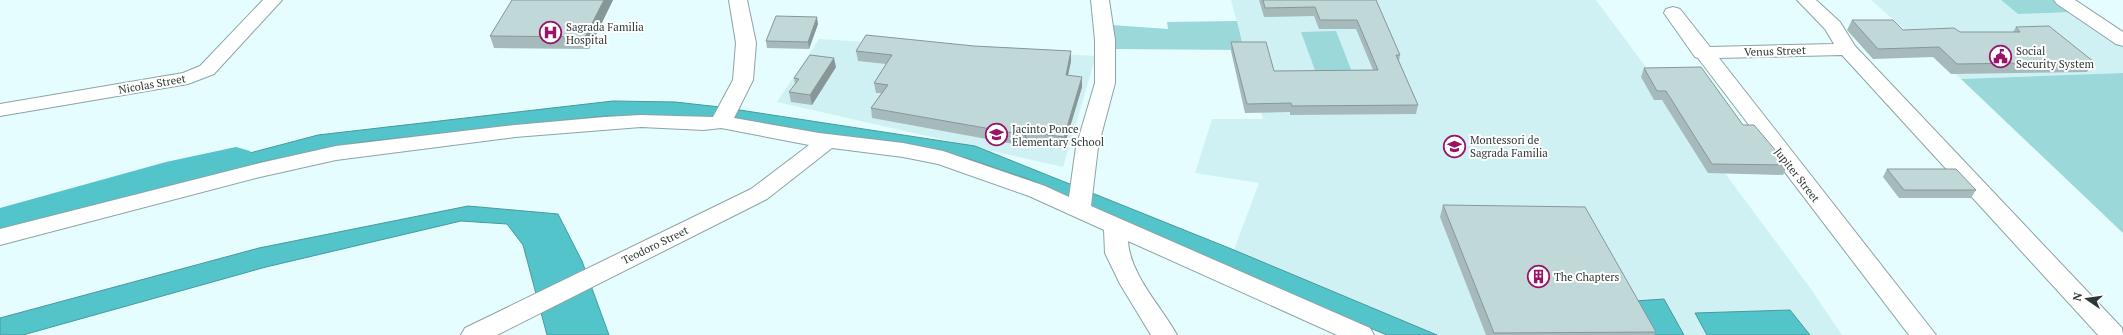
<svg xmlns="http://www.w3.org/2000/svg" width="2123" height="335" viewBox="0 0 2123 335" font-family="'PT Serif',serif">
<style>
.built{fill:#d0f1f3}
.green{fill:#9bd8da}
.water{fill:#53c4c9;stroke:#48999d}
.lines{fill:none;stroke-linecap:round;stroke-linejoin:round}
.river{fill:#53c4c9;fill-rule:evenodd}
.minor-casing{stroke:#8da3a4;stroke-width:2}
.minor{fill:#fff;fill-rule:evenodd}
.wall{fill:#a6babb}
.shaded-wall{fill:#879798}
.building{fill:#c1d8d9;stroke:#879798}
.labels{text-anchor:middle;stroke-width:4;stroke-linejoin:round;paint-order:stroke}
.poi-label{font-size:11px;fill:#2d3636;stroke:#fff;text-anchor:start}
.street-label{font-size:11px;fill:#2d3636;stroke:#fff}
</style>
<rect width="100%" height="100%" fill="#e5fdfe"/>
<!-- built -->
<g class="built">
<path d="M1231 0H1596L1811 289 1842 335H1437L1234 250 1259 183 1195 173 1212 119H1263Z"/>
<path d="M1871 0H2001L2018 14 2075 12 2123 44V73L1961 79Z"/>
<path d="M819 39 1096 56 1063 167 777 102Z"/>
</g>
<!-- green -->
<g class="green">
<path d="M2001 0H2057L2075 12 2018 14Z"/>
<path d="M1237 21 1244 50 1114 49 1111 25 1168 29 1167 22Z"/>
<path d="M1336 31 1352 72 1316 73 1301 32Z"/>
<path d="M2123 73V233L1961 79Z"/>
</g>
<!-- water -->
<g class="water">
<path d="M613 101 675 102 720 107 975 146 1234 250 1437 335H1387L1291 295 1028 179 966 158 907 144 826 135 732 118 606 116 362 142 261 162 0 231V219L318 135Z"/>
<path d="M468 206 558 214 582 261 609 335H547L523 245 507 224 461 221 266 267 23 335H0V318L259 248Z"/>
<path d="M1664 299 1684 335H1639L1620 302Z"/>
<path d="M1790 310 1810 335H1707L1695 313Z"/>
</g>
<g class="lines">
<!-- river -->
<path class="river" d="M236 147 250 151 256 160 250 169 172 187 0 237V208L166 162Z"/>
<defs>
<g id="minor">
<path d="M263 0H282L214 74 188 84 0 116V104L183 73 200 66Z"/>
<path d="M729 0H747L756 43 753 80 734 118 819 133 903 143 943 151 1045 186 1069 197 1076 147 1095 83V40L1091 0H1109L1115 40V83L1098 147 1091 206 1370 328 1374 335H1337L1128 241C1130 275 1161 306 1177 335H1151L1120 284 1105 253 1104 230 1029 196 938 164 903 157 832 148 767 199 497 335H461L465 328 751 189 809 145 721 128 704 130 641 127 515 137 336 160 260 177 0 245V229L260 163 336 146 515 125 605 117 641 115 713 117 733 80 736 43Z"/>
<path d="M1797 0H1816L1840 22 1855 46 2122 328 2123 335H2098L1842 55 1719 58 1936 335H1909L1698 58 1695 57 1664 13 1666 9 1673 7 1680 9 1710 47 1834 44 1825 29Z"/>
<path d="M2054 0H2075L2123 32V46L2116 44 2057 4Z"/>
</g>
</defs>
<!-- minor casing -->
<use href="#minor" class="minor-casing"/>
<!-- minor -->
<use href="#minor" class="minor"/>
</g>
<!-- wall -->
<g class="wall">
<path d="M512 0H613L589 49 494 48 490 36Z"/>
<path d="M1259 0H1376L1400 55 1399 61 1418 105 1416 114 1290 115V112L1245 113 1231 51V42L1274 71 1373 70 1356 29H1319L1314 16 1264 17Z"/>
<path d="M1852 20 1903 30 1960 32H2013L2016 27 2094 62 2087 72 1951 74 1933 57 1873 59 1847 30Z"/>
<path d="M818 24 809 49 767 48 766 41Z"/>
<path d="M974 46 1071 51V61L1068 75 1082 77V87L1064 147 1027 143 1025 146 872 118 871 108 881 93H876L874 83 886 64 858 61 856 51Z"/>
<path d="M836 67 812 105 791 102 789 92 795 84 794 78Z"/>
<path d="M1644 68 1743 125 1788 165 1783 175 1708 173 1662 100H1654L1641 77Z"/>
<path d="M1887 169 1976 190 1971 198H1899L1883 177Z"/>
<path d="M1443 205 1656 332 1654 335H1486L1440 217Z"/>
</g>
<!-- shaded-wall -->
<g class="shaded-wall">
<path d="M604 0H613L589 49 585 37Z"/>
<path d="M817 17 818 24 809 49 808 42Z"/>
<path d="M1071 51V61L1066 85V75Z"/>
<path d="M834 58 836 67 812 105 810 95Z"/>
<path d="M1082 77V87L1064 147V137Z"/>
<path d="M1026 132 1027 143 1025 146V135Z"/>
</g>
<!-- building -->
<g class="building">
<path d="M512 0H604L585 37 490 36Z"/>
<path d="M1263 0H1376L1400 55H1396L1418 105 1292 106 1291 103 1247 104 1231 42H1266L1274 71 1378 70 1357 20H1320L1315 7 1265 8Z"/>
<path d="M776 16 817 17 808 42 766 41Z"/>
<path d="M1852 20H1893L1903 30 1954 28 1960 32H2020L2016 27 2049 26 2094 62 1957 64 1939 47 1878 49Z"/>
<path d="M866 35 974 46 1071 51 1066 75 1082 77 1064 137 1026 132 1025 135 871 108 888 85 874 83 892 55 856 51Z"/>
<path d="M810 55 834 58 810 95 789 92 799 79 794 78Z"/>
<path d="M1701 67 1743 125H1754L1788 165 1712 164 1666 91H1657L1644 68Z"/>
<path d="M1887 169H1956L1976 190H1904Z"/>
<path d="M1443 205 1585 207 1656 332 1494 333Z"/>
</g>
<!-- icons -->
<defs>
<symbol id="hospital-ring" viewBox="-11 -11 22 22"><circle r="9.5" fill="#fff" stroke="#991367" stroke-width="1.5"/><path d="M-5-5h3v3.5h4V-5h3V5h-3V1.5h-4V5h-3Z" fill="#991367"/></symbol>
<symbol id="civic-ring" viewBox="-11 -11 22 22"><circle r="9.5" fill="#fff" stroke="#991367" stroke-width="1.5"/><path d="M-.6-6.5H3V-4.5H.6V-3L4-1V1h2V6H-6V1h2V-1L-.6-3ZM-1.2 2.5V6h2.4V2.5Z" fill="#991367"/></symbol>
<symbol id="school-ring" viewBox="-11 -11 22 22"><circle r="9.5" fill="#fff" stroke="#991367" stroke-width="1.5"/><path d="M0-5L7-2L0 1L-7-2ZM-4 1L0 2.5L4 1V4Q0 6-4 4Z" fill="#991367"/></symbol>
<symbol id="building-ring" viewBox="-11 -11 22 22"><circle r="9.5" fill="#fff" stroke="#991367" stroke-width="1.5"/><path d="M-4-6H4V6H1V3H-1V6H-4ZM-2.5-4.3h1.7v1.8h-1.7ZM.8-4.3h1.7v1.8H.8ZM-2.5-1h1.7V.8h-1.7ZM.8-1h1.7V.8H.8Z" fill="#991367"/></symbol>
</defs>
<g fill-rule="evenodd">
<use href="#hospital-ring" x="538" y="20" width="25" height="25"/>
<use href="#civic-ring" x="1988" y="44" width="25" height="25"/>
<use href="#school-ring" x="984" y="122" width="25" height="25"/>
<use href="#school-ring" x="1442" y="134" width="25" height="25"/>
<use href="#building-ring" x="1526" y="264" width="25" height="25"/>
</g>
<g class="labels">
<!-- poi labels -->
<g class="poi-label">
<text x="566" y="31">Sagrada Familia<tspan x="566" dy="13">Hospital</tspan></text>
<text x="2016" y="55">Social<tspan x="2016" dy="13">Security System</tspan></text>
<text x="1012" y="133">Jacinto Ponce<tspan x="1012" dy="13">Elementary School</tspan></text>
<text x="1470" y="144">Montessori de<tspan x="1470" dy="13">Sagrada Familia</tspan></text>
<text x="1554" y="281">The Chapters</text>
</g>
<!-- street labels -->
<g class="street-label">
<text transform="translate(1775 51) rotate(-2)" y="4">Venus Street</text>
<text transform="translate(152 84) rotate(-10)" y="4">Nicolas Street</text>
<text transform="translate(1797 175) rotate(52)" y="4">Jupiter Street</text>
<text transform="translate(655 245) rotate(-26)" y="4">Teodoro Street</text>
</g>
</g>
<!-- north arrow -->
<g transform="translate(2087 299) rotate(283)" stroke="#ffffff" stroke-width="3" paint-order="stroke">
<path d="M0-3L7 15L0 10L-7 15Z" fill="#2d3636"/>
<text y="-6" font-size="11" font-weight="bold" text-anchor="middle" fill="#2d3636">N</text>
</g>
</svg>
